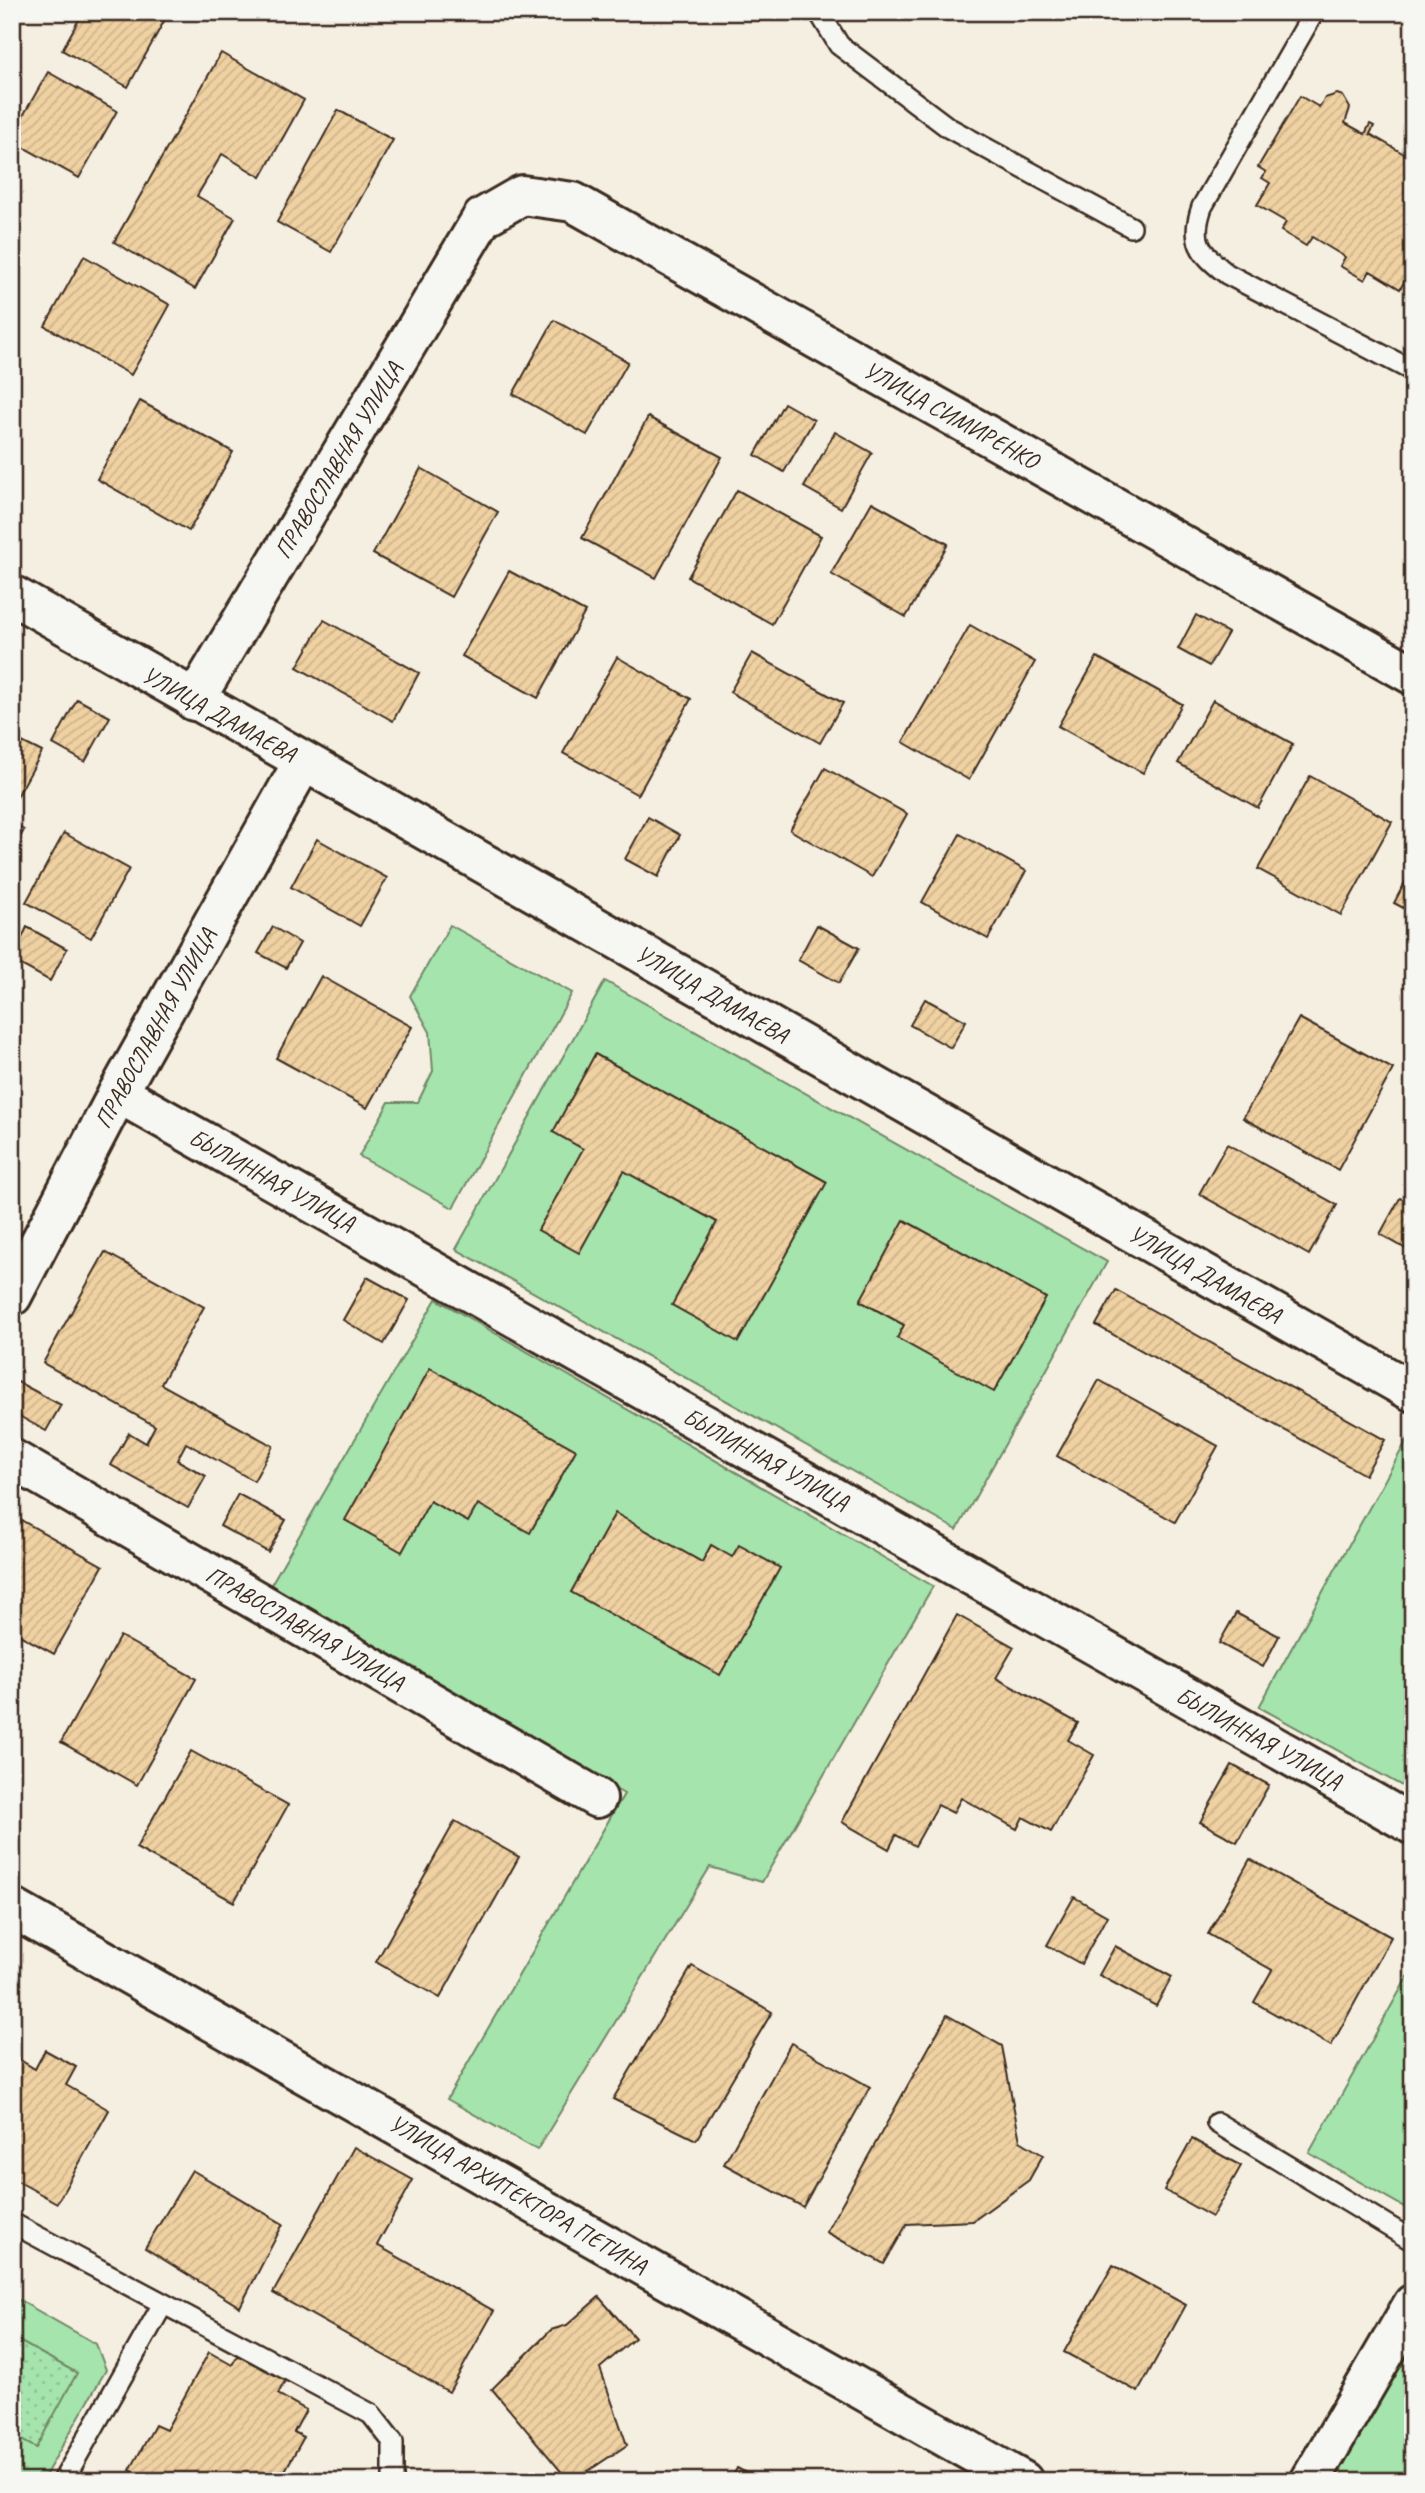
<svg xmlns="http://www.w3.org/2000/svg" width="1425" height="2493" viewBox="0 0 1425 2493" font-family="Caveat,sans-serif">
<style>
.grass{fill:#a5e4ad;stroke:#708766;stroke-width:2}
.park{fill:url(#park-dots);stroke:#708766;stroke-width:2}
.building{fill:url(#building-hatch);stroke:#3b2a1e;stroke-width:2}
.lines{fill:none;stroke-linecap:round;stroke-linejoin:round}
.lane-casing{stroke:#3b2a1e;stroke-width:24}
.street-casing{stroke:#3b2a1e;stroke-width:44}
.lane{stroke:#f6f6f2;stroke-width:19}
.street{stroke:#f6f6f2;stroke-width:38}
.labels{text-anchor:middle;stroke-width:6;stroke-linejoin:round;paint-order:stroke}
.street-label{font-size:24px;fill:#3b2a1e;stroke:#f6f6f2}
</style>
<defs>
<pattern id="park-dots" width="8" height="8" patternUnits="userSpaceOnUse" patternTransform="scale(1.75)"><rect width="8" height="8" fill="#a5e4ad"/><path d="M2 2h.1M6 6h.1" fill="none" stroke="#8fc494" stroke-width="1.8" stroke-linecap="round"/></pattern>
<pattern id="building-hatch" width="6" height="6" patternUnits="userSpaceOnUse" patternTransform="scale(1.75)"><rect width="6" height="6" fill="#efd1a2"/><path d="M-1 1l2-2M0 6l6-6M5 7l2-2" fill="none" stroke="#ceb48b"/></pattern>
</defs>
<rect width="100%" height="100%" fill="#f5efe2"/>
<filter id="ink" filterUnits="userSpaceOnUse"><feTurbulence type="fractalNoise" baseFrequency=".0143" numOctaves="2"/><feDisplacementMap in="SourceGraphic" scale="14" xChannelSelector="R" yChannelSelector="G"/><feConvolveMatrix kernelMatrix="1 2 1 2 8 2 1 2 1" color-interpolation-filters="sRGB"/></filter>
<g filter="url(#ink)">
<!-- grass -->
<g class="grass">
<path d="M450 925 572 993 453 1208 359 1156 389 1102H418L433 1071 430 1032 410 996Z"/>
<path d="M605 981 1107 1262 957 1530 456 1249Z"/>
<path d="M436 1299 933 1586 762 1882 710 1867 537 2150 447 2099 624 1794 269 1588Z"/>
<path d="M1413 1429V1792L1259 1707Z"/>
<path d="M1413 1967V2212L1309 2153Z"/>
<path d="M12 2296 96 2344 106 2370 42 2481H12Z"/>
<path d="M1413 2320V2481H1322Z"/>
</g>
<!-- park -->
<path class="park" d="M17 2340 77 2373 36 2448 12 2435 24 2412 12 2405V2349Z"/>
<!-- building -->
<g class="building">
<path d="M83 12H169L128 87 62 50Z"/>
<path d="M221 53 304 100 261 177 222 154 197 196 235 218 195 289 114 242Z"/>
<path d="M48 72 117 111 79 178 12 141V135Z"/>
<path d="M1337 94 1343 96 1350 108 1345 123 1365 134 1370 124 1374 126 1370 134 1406 155 1410 148 1413 150 1408 160 1413 163V267L1400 289 1370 271 1365 280 1340 266 1345 257 1312 237 1306 246 1281 231 1286 222 1257 205 1270 183 1262 178 1266 172 1258 167 1300 96 1319 107 1325 98Z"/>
<path d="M338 110 393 140 331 252 277 222Z"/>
<path d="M84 256 170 305 131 375 45 326Z"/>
<path d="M554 320 628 362 587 435 513 394Z"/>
<path d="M140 401 233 452 189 531 97 479Z"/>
<path d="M784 403 814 420 784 472 755 455Z"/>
<path d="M648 417 722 457 656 578 582 538Z"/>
<path d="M835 432 872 453 841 508 804 487Z"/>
<path d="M421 468 498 512 451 597 373 554Z"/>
<path d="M737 490 821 536 772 624 688 577Z"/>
<path d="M872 502 948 544 906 617 831 574Z"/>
<path d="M509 571 585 612 538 698 462 656Z"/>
<path d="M1196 615 1228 633 1209 666 1178 649Z"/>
<path d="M324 620 419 673 393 721 297 667Z"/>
<path d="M970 625 1035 662 969 780 903 742Z"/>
<path d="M752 653 843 703 820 743 730 692Z"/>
<path d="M617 657 691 699 638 795 563 753Z"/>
<path d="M1097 657 1182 704 1143 773 1058 726Z"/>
<path d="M77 699 110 717 85 762 53 744Z"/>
<path d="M1213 700 1293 744 1258 808 1178 763Z"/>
<path d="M12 737 42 752 12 806Z"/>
<path d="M825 768 907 814 872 877 790 830Z"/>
<path d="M1310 776 1392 822 1341 915 1258 869Z"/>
<path d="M648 817 680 835 658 877 625 859Z"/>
<path d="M12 823 24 830 12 852Z"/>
<path d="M64 833 129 869 91 938 26 902Z"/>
<path d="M960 834 1026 871 988 939 922 902Z"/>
<path d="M317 839 387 878 360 926 291 887Z"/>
<path d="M1413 867V913L1394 903Z"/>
<path d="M817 925 859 948 839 983 798 960Z"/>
<path d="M27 927 67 949 50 981 12 960Z"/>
<path d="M273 927 300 943 286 968 258 953Z"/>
<path d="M321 976 412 1027 367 1108 276 1058Z"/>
<path d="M925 999 966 1021 951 1048 910 1025Z"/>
<path d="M1299 1018 1393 1069 1338 1170 1243 1118Z"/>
<path d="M595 1054 827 1182 738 1342 672 1305 717 1222 624 1171 579 1253 538 1230 583 1149 553 1132Z"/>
<path d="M1227 1144 1337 1205 1309 1255 1199 1194Z"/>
<path d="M1413 1189V1253L1380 1234 1400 1198 1406 1201Z"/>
<path d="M904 1220 1046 1298 994 1392 897 1338 904 1325 860 1301Z"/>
<path d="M105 1252 204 1307 161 1384 273 1446 254 1481 186 1443 177 1460 206 1476 188 1508 111 1465 129 1433 146 1443 155 1426 43 1363Z"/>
<path d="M367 1277 409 1300 384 1344 343 1320Z"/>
<path d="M1116 1290 1385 1440 1365 1475 1096 1325Z"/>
<path d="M430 1368 576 1450 530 1533 478 1504 468 1522 430 1501 402 1552 345 1520Z"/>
<path d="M12 1379 61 1405 46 1431 12 1412Z"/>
<path d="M1099 1380 1218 1446 1175 1522 1057 1456Z"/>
<path d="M238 1494 286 1520 268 1552 220 1526Z"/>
<path d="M615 1513 702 1562 711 1545 732 1557 739 1545 780 1568 720 1675 571 1592Z"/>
<path d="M12 1515 103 1566 54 1654 12 1631Z"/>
<path d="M1236 1613 1279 1636 1263 1667 1219 1643Z"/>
<path d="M957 1615 1014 1647 996 1678 1078 1723 1068 1740 1094 1755 1051 1832 1023 1817 1017 1829 961 1798 953 1813 938 1805 915 1846 896 1835 889 1849 842 1822Z"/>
<path d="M120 1636 196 1679 137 1785 61 1742Z"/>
<path d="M191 1751 288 1805 234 1902 136 1848Z"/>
<path d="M1232 1765 1269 1785 1237 1842 1200 1822Z"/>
<path d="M455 1821 519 1857 440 1998 376 1962Z"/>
<path d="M1250 1859 1391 1937 1331 2046 1254 2002 1272 1970 1208 1934Z"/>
<path d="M1074 1897 1107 1916 1081 1964 1047 1945Z"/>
<path d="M1115 1946 1172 1977 1156 2006 1099 1975Z"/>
<path d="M692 1966 772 2012 696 2140 613 2099Z"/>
<path d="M947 2015 1002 2046 1020 2141 1043 2155 1029 2180 973 2221 907 2224 884 2264 826 2232Z"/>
<path d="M791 2043 870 2087 803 2207 724 2164Z"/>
<path d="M45 2050 76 2067 66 2085 109 2110 57 2203 12 2178V2055L35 2069Z"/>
<path d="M1192 2139 1241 2166 1212 2217 1164 2190Z"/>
<path d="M354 2147 413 2180 377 2245 494 2311 449 2392 273 2293Z"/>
<path d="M192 2170 283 2224 240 2307 145 2248Z"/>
<path d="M1113 2265 1186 2305 1138 2392 1064 2352Z"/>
<path d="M599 2297 635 2338 600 2368 627 2445 573 2481H569L492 2389 551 2330 567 2325Z"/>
<path d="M240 2351 287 2377 278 2394 306 2410 294 2432 304 2437 279 2481H133L137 2474 130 2470 155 2425 166 2430 209 2352 232 2365Z"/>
<path d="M737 2468 761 2481H730Z"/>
</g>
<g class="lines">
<defs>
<g id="lane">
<path d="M819 12 839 45 949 128 1131 227"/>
<path d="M1314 12 1202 207C1190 241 1200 253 1227 274L1413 371"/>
<path d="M1217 2123 1413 2241"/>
<path d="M12 2223 371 2414 393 2442V2481"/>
<path d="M63 2481 163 2304"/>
</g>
<g id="street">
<path d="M12 595 1413 1392"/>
<path d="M194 701 482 218 522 195 573 202 1413 675"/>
<path d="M118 1093 1413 1825"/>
<path d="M12 1296 118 1093 303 762"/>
<path d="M12 1459 597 1798"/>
<path d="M12 1908 1023 2481"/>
<path d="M1310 2481 1413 2304"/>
</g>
</defs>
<!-- lane casing -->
<use href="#lane" class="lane-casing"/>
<!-- street casing -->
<use href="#street" class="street-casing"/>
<!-- lane -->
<use href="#lane" class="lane"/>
<!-- street -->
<use href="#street" class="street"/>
</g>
</g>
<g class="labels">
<!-- street labels -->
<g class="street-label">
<text transform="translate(951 415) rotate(29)" y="8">УЛИЦА СИМИРЕНКО</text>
<text transform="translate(338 460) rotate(-59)" y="8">ПРАВОСЛАВНАЯ УЛИЦА</text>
<text transform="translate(219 714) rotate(29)" y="8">УЛИЦА ДАМАЕВА</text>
<text transform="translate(712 994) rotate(30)" y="8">УЛИЦА ДАМАЕВА</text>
<text transform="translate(155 1028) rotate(-61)" y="8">ПРАВОСЛАВНАЯ УЛИЦА</text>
<text transform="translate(272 1180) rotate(29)" y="8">БЫЛИННАЯ УЛИЦА</text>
<text transform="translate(1205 1274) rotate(30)" y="8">УЛИЦА ДАМАЕВА</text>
<text transform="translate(766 1459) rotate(29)" y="8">БЫЛИННАЯ УЛИЦА</text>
<text transform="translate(305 1628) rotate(30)" y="8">ПРАВОСЛАВНАЯ УЛИЦА</text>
<text transform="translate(1259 1738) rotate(29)" y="8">БЫЛИННАЯ УЛИЦА</text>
<text transform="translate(518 2194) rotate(30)" y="8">УЛИЦА АРХИТЕКТОРА ПЕТИНА</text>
</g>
</g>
<!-- margin -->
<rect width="1425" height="2493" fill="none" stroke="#f6f6f2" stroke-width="42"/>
<rect x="21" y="21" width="1383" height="2451" fill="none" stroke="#3b2a1e" stroke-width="2.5" filter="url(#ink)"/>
</svg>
